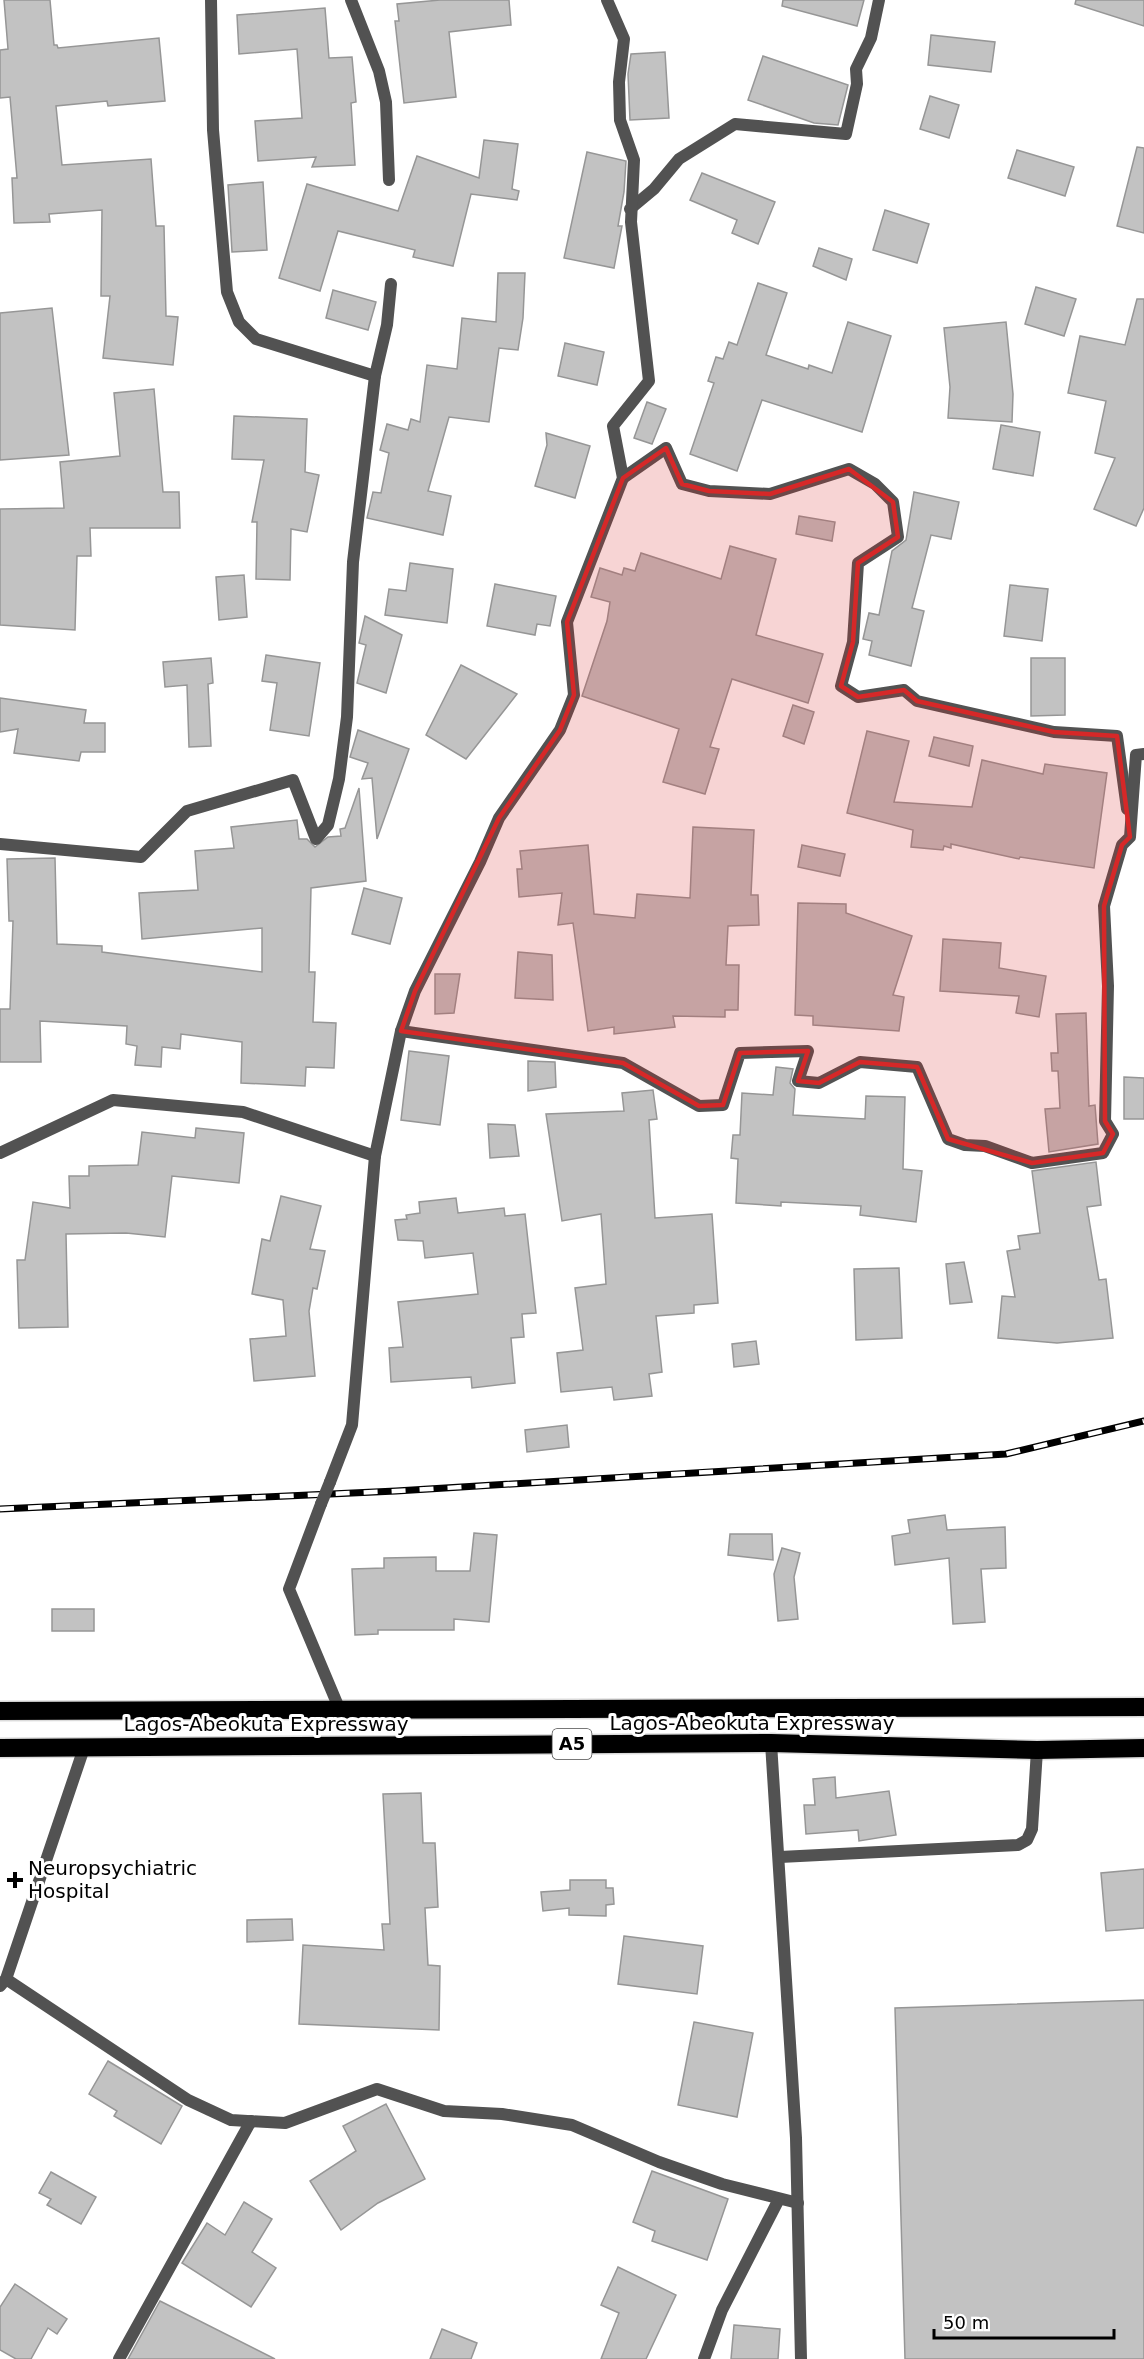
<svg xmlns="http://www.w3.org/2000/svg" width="1144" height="2359" viewBox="0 0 1144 2359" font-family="'DejaVu Sans',sans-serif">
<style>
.building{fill:#c2c2c2;stroke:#969696;stroke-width:1.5}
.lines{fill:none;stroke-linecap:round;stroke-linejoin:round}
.highway-casing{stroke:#dbdbdb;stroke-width:21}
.street{stroke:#525252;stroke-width:12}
.highway{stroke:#000;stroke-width:18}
.rail-casing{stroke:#000;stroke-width:7}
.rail{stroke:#fff;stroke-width:4.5;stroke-dasharray:14;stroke-linecap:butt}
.street-bridge{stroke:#525252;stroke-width:12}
.marked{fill:#d62828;fill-opacity:0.2;stroke:#d62828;stroke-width:4.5;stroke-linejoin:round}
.poi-dot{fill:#000;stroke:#fff;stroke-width:2}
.labels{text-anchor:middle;stroke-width:6;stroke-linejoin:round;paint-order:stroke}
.shield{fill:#fff;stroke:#4c4c4c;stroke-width:1.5}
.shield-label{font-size:18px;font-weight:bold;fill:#000}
.street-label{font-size:20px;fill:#000;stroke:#fff}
.poi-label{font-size:20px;fill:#000;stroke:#fff;text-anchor:start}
</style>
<rect width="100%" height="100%" fill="#fff"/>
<!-- building -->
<g class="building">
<path d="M4 0H50L54 45H57L58 48 159 38 165 101 108 106 107 101 56 106 62 165 151 159 156 226H164L166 316 178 317 173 365 103 358 110 296H101L102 210 49 214 50 222 14 223 12 178H17L10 97 0 98V50L8 49Z"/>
<path d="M440 0H509L511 25 449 32 456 97 404 103 395 21H399L397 4Z"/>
<path d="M783 0H864L857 26 782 6Z"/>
<path d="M1076 0H1144V26L1075 4Z"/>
<path d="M325 8 329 58 352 57 356 102 351 103 355 165 312 167 316 157 258 161 255 121 302 118 297 49 239 54 237 15Z"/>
<path d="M931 35 995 42 991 72 928 65Z"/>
<path d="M665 52 669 118 630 120 628 74 631 54Z"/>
<path d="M763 56 848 85 838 125 814 123 748 100Z"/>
<path d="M930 96 959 105 949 138 920 129Z"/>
<path d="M484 140 518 144 512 189 519 191 517 200 471 194 453 266 413 257 415 250 338 231 320 291 279 278 307 184 398 211 417 156 479 178Z"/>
<path d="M1137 147 1144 148V233L1117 226Z"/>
<path d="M1017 150 1074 167 1065 196 1008 178Z"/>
<path d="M587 152 626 161 624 192 618 226H622L614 268 564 258Z"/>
<path d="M702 173 775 202 758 244 732 233 737 220 690 200Z"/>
<path d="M263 182 267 250 232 252 228 185Z"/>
<path d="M885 210 929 224 917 263 873 250Z"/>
<path d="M819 248 852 259 846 280 813 266Z"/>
<path d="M498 273H525L523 318 518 350 499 348 489 422 449 417 428 491 451 496 443 535 367 518 373 492 381 493 389 453 380 450 387 424 408 430 411 419 420 422 427 365 457 369 462 318 496 322Z"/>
<path d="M758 283 787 293 766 355 808 369 809 365 832 373 848 322 891 336 862 432 762 400 737 471 690 454 714 383 708 381 716 357 723 359 729 342 737 345Z"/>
<path d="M1036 287 1076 299 1064 336 1025 324Z"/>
<path d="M333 290 376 302 368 330 326 318Z"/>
<path d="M1137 299H1144V508L1136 526 1094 509 1115 458 1095 453 1106 401 1068 393 1080 336 1125 345Z"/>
<path d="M52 308 69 455 0 460V313Z"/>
<path d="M1006 322 1013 394 1012 422 948 418 950 387 944 328Z"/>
<path d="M565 343 604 352 597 385 558 376Z"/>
<path d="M154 389 163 492H179L180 528H90L91 556H77L75 630 0 625V509L64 508 60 462 120 456 114 393Z"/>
<path d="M647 402 666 409 652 444 634 438Z"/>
<path d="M234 416 307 419 305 472 319 475 307 532 291 529 290 580 256 579 257 522H252L264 460 232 459Z"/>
<path d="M1001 425 1040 432 1033 476 993 469Z"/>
<path d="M546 433 590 446 575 498 535 486 547 445Z"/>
<path d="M914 492 959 502 951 539 931 535 912 608 924 611 911 666 869 655 872 641 863 639 869 613 879 615 892 551 906 540Z"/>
<path d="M799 516 835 522 832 541 796 534Z"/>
<path d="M730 546 776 559 756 635 823 654 808 703 732 679 710 747 719 749 705 794 663 782 679 729 582 696 607 621 610 602 591 597 600 568 622 575 624 568 635 571 641 553 721 579Z"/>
<path d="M410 563 453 569 447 623 385 615 389 589 406 591Z"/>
<path d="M244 575 247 617 219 620 216 577Z"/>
<path d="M495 584 556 596 550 626 537 624 535 635 487 626Z"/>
<path d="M1010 585 1048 589 1042 641 1004 636Z"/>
<path d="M365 616 402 635 386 693 357 683 366 645 359 643Z"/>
<path d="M266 655 320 663 309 736 270 730 277 683 262 681Z"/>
<path d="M211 658 213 683 208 684 211 746 189 747 187 685 165 687 163 662Z"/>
<path d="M1031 658H1065V715L1031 716Z"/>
<path d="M461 665 517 694 466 759 426 735Z"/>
<path d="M0 698 86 710 84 723H105V752H81L79 761 14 753 18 729 0 732Z"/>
<path d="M793 705 814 712 804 744 783 736Z"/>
<path d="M358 730 409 749 377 839 372 778 362 779 368 763 350 757Z"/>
<path d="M867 731 909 741 894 802 972 807 982 760 1043 774 1045 764 1107 773 1094 868 1020 857 1019 859 951 844V848L944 846 943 850 911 847 913 830 847 813Z"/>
<path d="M934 737 973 746 969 766 929 756Z"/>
<path d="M359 788 366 881 311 888 309 972H315L313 1022 336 1023 334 1068 306 1067 305 1086 241 1083 242 1042 181 1034 180 1049 162 1047 161 1067 135 1065 137 1046 126 1044 127 1026 40 1021 41 1062H0V1009H10L13 921H9L7 859 55 858 57 944 102 946V952L262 972V928L142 939 139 893 198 890 195 851 234 848 231 827 297 820 299 839H307L315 847 328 837 341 836 340 829 345 828Z"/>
<path d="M693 827 754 830 751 895H758L759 925 728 926 726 965H739L738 1010H725V1017L673 1016 675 1027 614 1034V1027L588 1031 573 923 558 925 562 893 519 897 517 869H522L520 851 588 845 594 914 635 918 637 894 690 898Z"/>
<path d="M802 845 845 854 840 876 798 867Z"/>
<path d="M364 888 402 898 390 944 352 934Z"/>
<path d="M798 903 846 904V913L912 936 893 995 904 997 899 1031 813 1025V1016L795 1015Z"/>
<path d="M943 939 1001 943 999 968 1046 976 1039 1017 1016 1013 1019 996 940 991Z"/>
<path d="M518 952 552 955 553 1000 515 998Z"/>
<path d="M435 974H460L454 1013 435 1014Z"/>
<path d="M1086 1013 1089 1106 1095 1105 1098 1144 1049 1152 1045 1109 1060 1108 1058 1071H1052L1051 1053H1058L1056 1014Z"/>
<path d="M409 1051 449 1056 440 1125 401 1120Z"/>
<path d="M528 1061 555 1062 556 1087 528 1091Z"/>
<path d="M776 1067 793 1069 790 1083 795 1089 793 1115 865 1119 866 1096 905 1097 903 1169 922 1171 916 1222 860 1215 861 1206 781 1202V1206L736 1203 738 1159 731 1158 733 1135H740L742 1093 773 1095Z"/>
<path d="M1124 1077 1144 1078V1119H1124Z"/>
<path d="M653 1090 657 1119 649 1120 655 1218 712 1214 718 1303 694 1305V1313L656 1316 662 1372 649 1374 652 1396 614 1400 612 1387 561 1392 557 1353 583 1350 575 1288 606 1284 601 1214 562 1221 546 1114 624 1111 622 1093Z"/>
<path d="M488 1124 515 1125 519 1156 490 1158Z"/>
<path d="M196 1128 244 1133 239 1183 172 1176 165 1237 126 1233 66 1234 68 1327 19 1328 17 1260H25L33 1202 70 1208 69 1176H89V1166L138 1165 142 1132 195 1138Z"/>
<path d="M1096 1162 1101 1205 1087 1207 1099 1280 1106 1279 1113 1338 1057 1343 998 1338 1002 1296 1015 1297 1007 1251 1020 1249 1018 1236 1040 1233 1032 1171Z"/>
<path d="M281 1196 321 1206 310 1249 325 1251 317 1289 313 1288 309 1311 315 1376 254 1381 250 1339 286 1336 283 1300 252 1294 262 1239 270 1241Z"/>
<path d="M456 1198 458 1213 504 1208 505 1216 525 1214 536 1313 522 1314 524 1337 511 1338 515 1383 472 1388 471 1377 391 1382 389 1348 403 1347 398 1302 478 1294 473 1253 425 1258 423 1241 398 1240 395 1220 407 1219 406 1215 420 1213 419 1202Z"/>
<path d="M964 1262 972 1302 950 1304 946 1264Z"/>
<path d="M899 1268 902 1338 856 1340 854 1269Z"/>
<path d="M756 1341 759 1364 734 1367 732 1344Z"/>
<path d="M567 1425 569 1447 527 1452 525 1430Z"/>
<path d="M945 1515 947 1530 1005 1527 1006 1568 981 1569 985 1622 953 1624 949 1558 895 1565 892 1536 910 1533 908 1520Z"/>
<path d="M474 1533 497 1535 489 1622 454 1619V1630H378V1634L355 1635 352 1569 384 1568V1558L436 1557V1571H470Z"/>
<path d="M730 1534H772L773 1560 728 1555Z"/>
<path d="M782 1548 800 1553 794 1577 798 1619 778 1621 774 1574Z"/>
<rect x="52" y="1609" width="42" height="22"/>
<path d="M835 1777 836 1798 889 1791 896 1835 859 1841 858 1830 806 1834 804 1805H815L813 1779Z"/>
<path d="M421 1793 423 1843H435L438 1907 425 1908 428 1965 440 1966 439 2030 299 2024 303 1945 384 1950 382 1924H390L383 1794Z"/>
<path d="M1144 1869V1928L1106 1931 1101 1873Z"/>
<path d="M570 1880H606V1888H613L614 1904 606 1905V1916L569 1915V1908L543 1911 541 1892 570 1890Z"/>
<path d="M292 1919 293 1940 247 1942V1920Z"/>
<path d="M624 1936 703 1946 697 1994 618 1984Z"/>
<path d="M1144 2000V2359H905L895 2008Z"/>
<path d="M694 2022 753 2033 737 2117 678 2105Z"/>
<path d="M108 2061 182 2106 161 2144 114 2116 117 2111 89 2094Z"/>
<path d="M386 2104 425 2179 378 2203 341 2230 310 2181 356 2151 343 2126Z"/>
<path d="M652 2171 728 2199 707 2260 652 2241 655 2231 633 2222Z"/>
<path d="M51 2172 96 2197 81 2224 47 2205 51 2199 39 2193Z"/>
<path d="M244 2202 272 2219 252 2252 276 2268 251 2307 182 2263 207 2223 225 2235Z"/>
<path d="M618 2267 676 2295 646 2359H601L619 2313 601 2305Z"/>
<path d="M15 2284 67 2319 57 2334 48 2328 31 2359H16L0 2350V2307Z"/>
<path d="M160 2301 275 2359H128Z"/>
<path d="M734 2325 780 2329 778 2359H731Z"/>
<path d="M442 2329 477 2343 471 2359H430Z"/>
</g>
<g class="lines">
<defs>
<g id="highway">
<path d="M0 1711 1144 1707"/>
<path d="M0 1748 771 1743 1037 1750 1144 1748"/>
</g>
</defs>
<!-- highway casing -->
<use href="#highway" class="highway-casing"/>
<!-- street -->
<g class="street">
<path d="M211 0 213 130 227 292 239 322 256 339 375 376"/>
<path d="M351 0 379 71 386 102 389 180"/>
<path d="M630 209 654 189 679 159 735 124 846 134 857 84 856 69 871 38 879 0"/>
<path d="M623 478 666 448 682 484 709 491 770 494 849 469 875 484 893 502 898 537 858 563 853 642 841 686 858 697 904 690 917 701 1054 732 1117 736 1127 809"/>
<path d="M0 844 141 857 187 811 293 780 316 839 328 825 339 779 347 717 353 562 375 376 387 325 391 284"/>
<path d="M401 1031 623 1063 699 1106 723 1105 740 1053 808 1051 798 1081 819 1083 860 1062 917 1067 948 1139 965 1145 985 1146 1032 1163 1103 1153 1113 1134 1105 1121 1108 986 1104 906 1122 845 1130 837 1136 755 1144 754"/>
<path d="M0 1153 113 1100 243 1112 375 1156"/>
<path d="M330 1482 352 1425 375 1156 401 1031 415 991 480 862 499 818 560 730 574 695 567 622 623 478 613 426 649 381 631 222 634 160 620 120 619 82 624 39 607 0"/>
<path d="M321 1504 289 1589 339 1708"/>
<path d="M771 1743 796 2138 801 2359"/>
<path d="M780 1857 1018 1845 1027 1840 1032 1829 1037 1750"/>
<path d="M6 1979 188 2100 231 2120 285 2123 377 2089 444 2111 502 2114 572 2125 659 2162 722 2184 798 2203"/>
<path d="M0 1986 6 1979 84 1748"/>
<path d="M119 2359 251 2121"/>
<path d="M704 2359 722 2310 779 2199"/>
</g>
<!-- highway -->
<use href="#highway" class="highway"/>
<defs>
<path id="rail" d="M0 1509 396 1491 1006 1454 1144 1421"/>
</defs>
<!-- rail casing -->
<use href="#rail" class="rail-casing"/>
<!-- rail -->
<use href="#rail" class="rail"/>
<!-- street-bridge -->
<path class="street-bridge" d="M321 1504 330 1482"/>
</g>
<!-- marked area -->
<path class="marked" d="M666 448 682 484 709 491 770 494 849 469 893 502 898 537 858 563 853 642 841 686 858 697 904 690 917 701 1054 732 1117 736 1130 837 1122 845 1104 906 1105 1121 1113 1134 1103 1153 1032 1163 948 1139 917 1067 860 1062 819 1083 798 1081 808 1051 740 1053 723 1105 699 1106 623 1063 401 1031 415 991 499 818 560 730 574 695 567 622 623 478Z"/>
<!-- markers -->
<path class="poi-dot" d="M12 1871h6v6h6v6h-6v6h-6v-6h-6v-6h6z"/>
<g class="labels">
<!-- shield labels -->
<rect class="shield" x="552.5" y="1729" width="39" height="30" rx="4.5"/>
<g class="shield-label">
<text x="572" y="1750">A5</text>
</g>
<!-- street labels -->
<g class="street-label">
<text x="752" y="1730">Lagos-Abeokuta Expressway</text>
<text x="266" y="1731">Lagos-Abeokuta Expressway</text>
</g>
<!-- poi labels -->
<g class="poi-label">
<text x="28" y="1875">Neuropsychiatric<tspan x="28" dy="23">Hospital</tspan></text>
</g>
</g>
<!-- scale -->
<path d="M934 2329v9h180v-9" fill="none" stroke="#000000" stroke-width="3"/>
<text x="943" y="2329" font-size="18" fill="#000000" stroke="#ffffff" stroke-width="4.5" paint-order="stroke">50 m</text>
</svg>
